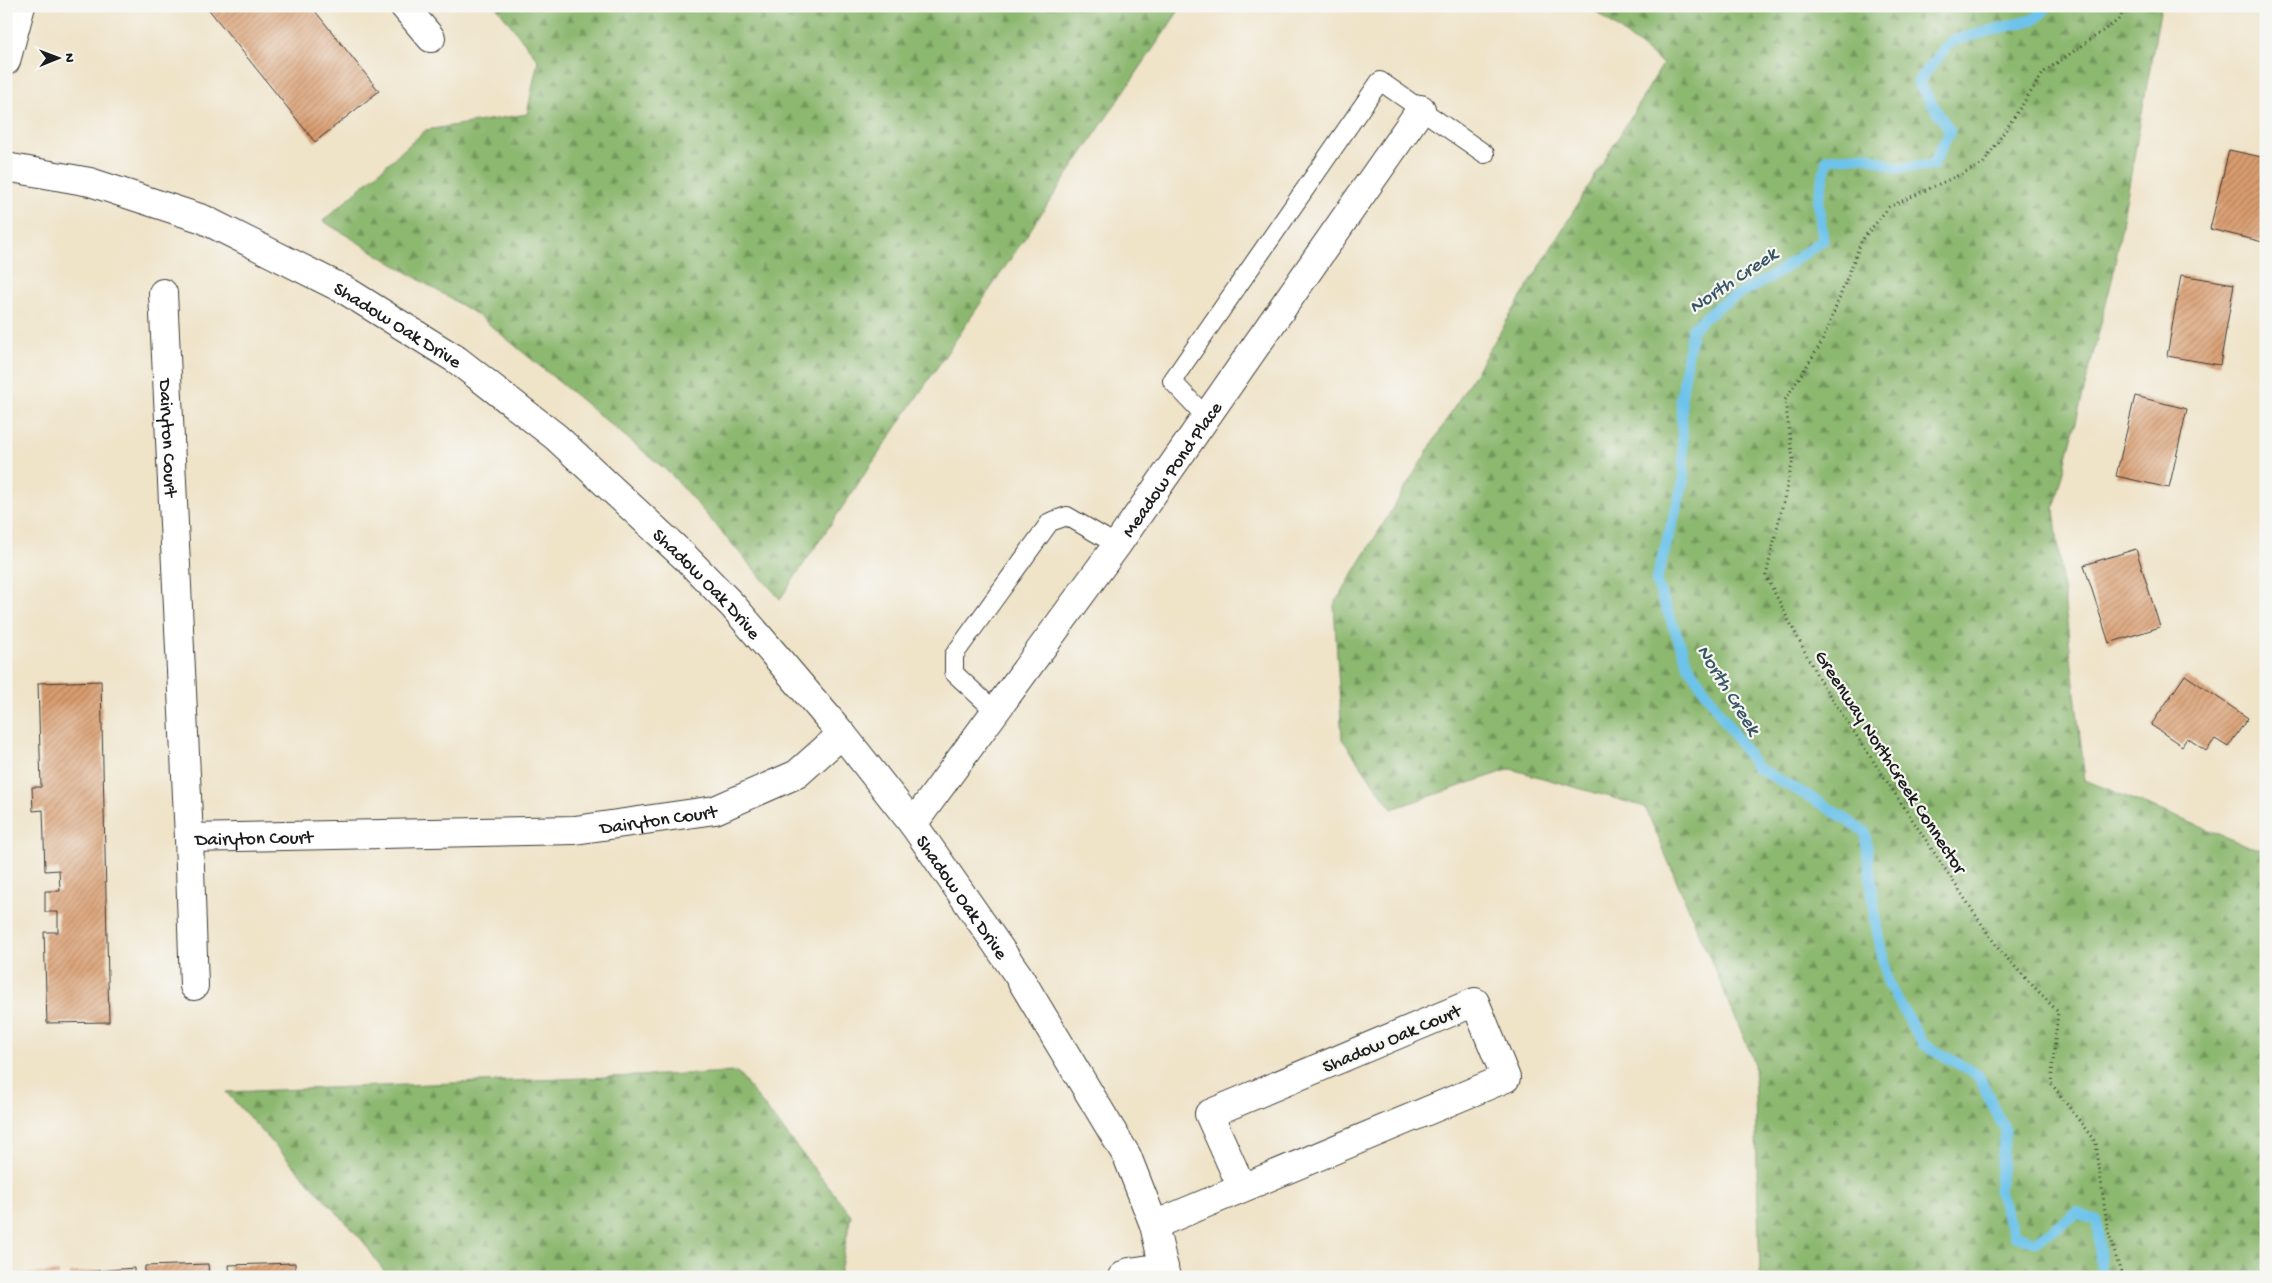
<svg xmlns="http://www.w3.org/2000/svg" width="2272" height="1283" viewBox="0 0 2272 1283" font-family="'Gochi Hand',sans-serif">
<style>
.forest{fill:url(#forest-firs);stroke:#546a46}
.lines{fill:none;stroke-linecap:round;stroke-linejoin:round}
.stream{stroke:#6dc3ea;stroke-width:11}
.building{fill:url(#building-hatch)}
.service-casing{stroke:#3c3a36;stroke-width:20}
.minor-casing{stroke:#3c3a36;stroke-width:30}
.path{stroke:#3c3a36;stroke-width:3;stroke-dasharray:1 4;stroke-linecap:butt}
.service{stroke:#fff;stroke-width:18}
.minor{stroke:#fff;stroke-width:28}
.labels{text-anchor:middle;stroke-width:4.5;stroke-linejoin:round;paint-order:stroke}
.street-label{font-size:19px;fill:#1c1c1c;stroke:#f6f6f2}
.water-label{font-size:20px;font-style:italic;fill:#385664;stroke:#f6f6f2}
</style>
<defs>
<pattern id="forest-firs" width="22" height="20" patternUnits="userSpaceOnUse" patternTransform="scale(1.25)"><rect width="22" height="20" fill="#8cb870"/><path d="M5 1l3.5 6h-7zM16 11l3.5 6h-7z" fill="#72955b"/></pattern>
<pattern id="building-hatch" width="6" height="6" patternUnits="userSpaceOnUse" patternTransform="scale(1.25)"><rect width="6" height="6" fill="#d99c6e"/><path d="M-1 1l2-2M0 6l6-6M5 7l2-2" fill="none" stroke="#af7e5a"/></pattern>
</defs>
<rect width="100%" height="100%" fill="#f6f6f2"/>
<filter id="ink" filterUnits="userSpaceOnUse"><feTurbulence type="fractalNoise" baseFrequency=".02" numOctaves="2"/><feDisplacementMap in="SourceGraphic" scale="10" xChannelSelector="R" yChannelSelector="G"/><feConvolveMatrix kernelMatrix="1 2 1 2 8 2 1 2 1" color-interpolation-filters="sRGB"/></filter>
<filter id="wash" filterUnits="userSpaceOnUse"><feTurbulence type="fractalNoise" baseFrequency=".0096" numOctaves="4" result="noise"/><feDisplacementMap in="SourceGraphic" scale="20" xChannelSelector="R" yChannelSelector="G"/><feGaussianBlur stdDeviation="1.12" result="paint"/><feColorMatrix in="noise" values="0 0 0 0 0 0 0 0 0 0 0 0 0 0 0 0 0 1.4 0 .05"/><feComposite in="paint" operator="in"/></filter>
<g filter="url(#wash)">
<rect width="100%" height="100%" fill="#efe3c8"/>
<!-- forest -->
<g class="forest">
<path d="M496 6H1182L780 599 671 474 479 316 323 221 426 130 527 114 538 60Z"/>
<path d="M1589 6H2161L2112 280 2054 509 2085 780 2248 846 2266 850V1277H1760L1754 1061 1645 807 1511 769 1392 809 1342 739 1334 605 1663 64Z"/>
<path d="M737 1072 851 1215 839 1277H388L363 1241 226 1092Z"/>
</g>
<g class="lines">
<!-- stream -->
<path class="stream" d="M2048 6 2035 19 1951 41 1918 82 1950 131 1933 165 1896 168 1867 156 1827 159 1818 201 1823 240 1774 275 1720 305 1692 329 1681 399 1684 480 1656 581 1689 667 1756 767 1819 802 1865 832 1877 930 1888 983 1923 1044 1978 1075 2005 1130 1999 1191 2014 1235 2035 1242 2077 1213 2097 1221 2102 1277"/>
</g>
<g id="blocks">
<!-- building -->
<g class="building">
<path d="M206 6H311L379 91 315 142Z"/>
<path d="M2229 150 2266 158V228L2263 242 2210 229Z"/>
<path d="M2181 275 2234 284 2220 365 2167 356Z"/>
<path d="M2135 396 2187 409 2169 488 2116 476Z"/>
<path d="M2136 549 2160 627 2109 643 2084 565Z"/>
<path d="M2185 675 2248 718 2228 747 2215 739 2206 751 2187 738 2182 746 2151 725Z"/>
<path d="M101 681 109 1022 47 1023 44 932H58V912H45V891H60L59 870 45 871 43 810 33 811 32 787H41L38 683Z"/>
<path d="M295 1263V1277H230L229 1265Z"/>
<path d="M208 1264 209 1277H145V1266Z"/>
<path d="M134 1268V1277H70V1273Z"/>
<path d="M59 1272V1277H6V1275Z"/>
</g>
</g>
</g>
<g filter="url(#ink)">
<use href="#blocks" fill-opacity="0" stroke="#3c3a36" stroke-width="1"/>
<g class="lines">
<defs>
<g id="service">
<path d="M1206 417 1172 381 1380 81 1485 154"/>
<path d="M995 711 954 673V655L1050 522 1067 516 1117 545"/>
</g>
<g id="minor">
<path d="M404 6 431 38"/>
<path d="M6 61 21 6"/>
<path id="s1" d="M6 167 90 182 203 219 345 290 457 360 556 437 687 559 733 606 842 734 913 824 1018 975 1127 1156 1154 1225 1166 1277"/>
<path id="s2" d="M163 293 189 838 194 986"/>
<path id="s3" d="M913 824 1117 545 1421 109"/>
<path id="s4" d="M189 838 575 830 715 810 797 774 842 734"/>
<path d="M1154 1225 1506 1078 1475 1002 1209 1114 1242 1188"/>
<path d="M1122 1277 1129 1272 1164 1267"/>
</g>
</defs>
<!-- service casing -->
<use href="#service" class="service-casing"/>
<!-- minor casing -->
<use href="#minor" class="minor-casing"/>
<!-- path -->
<path class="path" d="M2122 1277 2107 1226 2096 1143 2051 1083 2058 1012 1999 950 1820 681 1766 576 1793 460 1785 400 1822 342 1862 240 1889 207 1983 164 2044 72 2117 21 2128 6"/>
<!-- service -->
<use href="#service" class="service"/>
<!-- minor -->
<use href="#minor" class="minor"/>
</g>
</g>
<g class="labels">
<!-- street labels -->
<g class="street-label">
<text dy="7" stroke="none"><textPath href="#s1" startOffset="426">Shadow Oak Drive</textPath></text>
<text dy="7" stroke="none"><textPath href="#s2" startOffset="145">Dairyton Court</textPath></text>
<text dy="7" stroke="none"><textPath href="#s3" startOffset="439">Meadow Pond Place</textPath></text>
<text dy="7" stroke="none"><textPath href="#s1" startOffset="831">Shadow Oak Drive</textPath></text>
<text transform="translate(1892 761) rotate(57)" y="7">Greenway NorthCreek Connector</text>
<text dy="7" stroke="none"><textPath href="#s4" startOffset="470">Dairyton Court</textPath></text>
<text dy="7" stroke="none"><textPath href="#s4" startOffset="65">Dairyton Court</textPath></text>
<text dy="7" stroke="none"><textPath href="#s1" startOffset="1236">Shadow Oak Drive</textPath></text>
<text transform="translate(1391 1037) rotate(-23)" y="7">Shadow Oak Court</text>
</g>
<!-- water labels -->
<g class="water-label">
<text transform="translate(1732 279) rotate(-34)" y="7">North Creek</text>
<text transform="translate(1730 689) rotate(58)" y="7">North Creek</text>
</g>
</g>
<!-- margin -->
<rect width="2272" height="1283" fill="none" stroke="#f6f6f2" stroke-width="25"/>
<!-- north arrow -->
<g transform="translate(58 58) rotate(89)" stroke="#f6f6f2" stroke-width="4" paint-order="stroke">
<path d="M0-4L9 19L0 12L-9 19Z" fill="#1c1c1c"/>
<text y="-8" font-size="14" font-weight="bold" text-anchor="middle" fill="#1c1c1c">N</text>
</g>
</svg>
